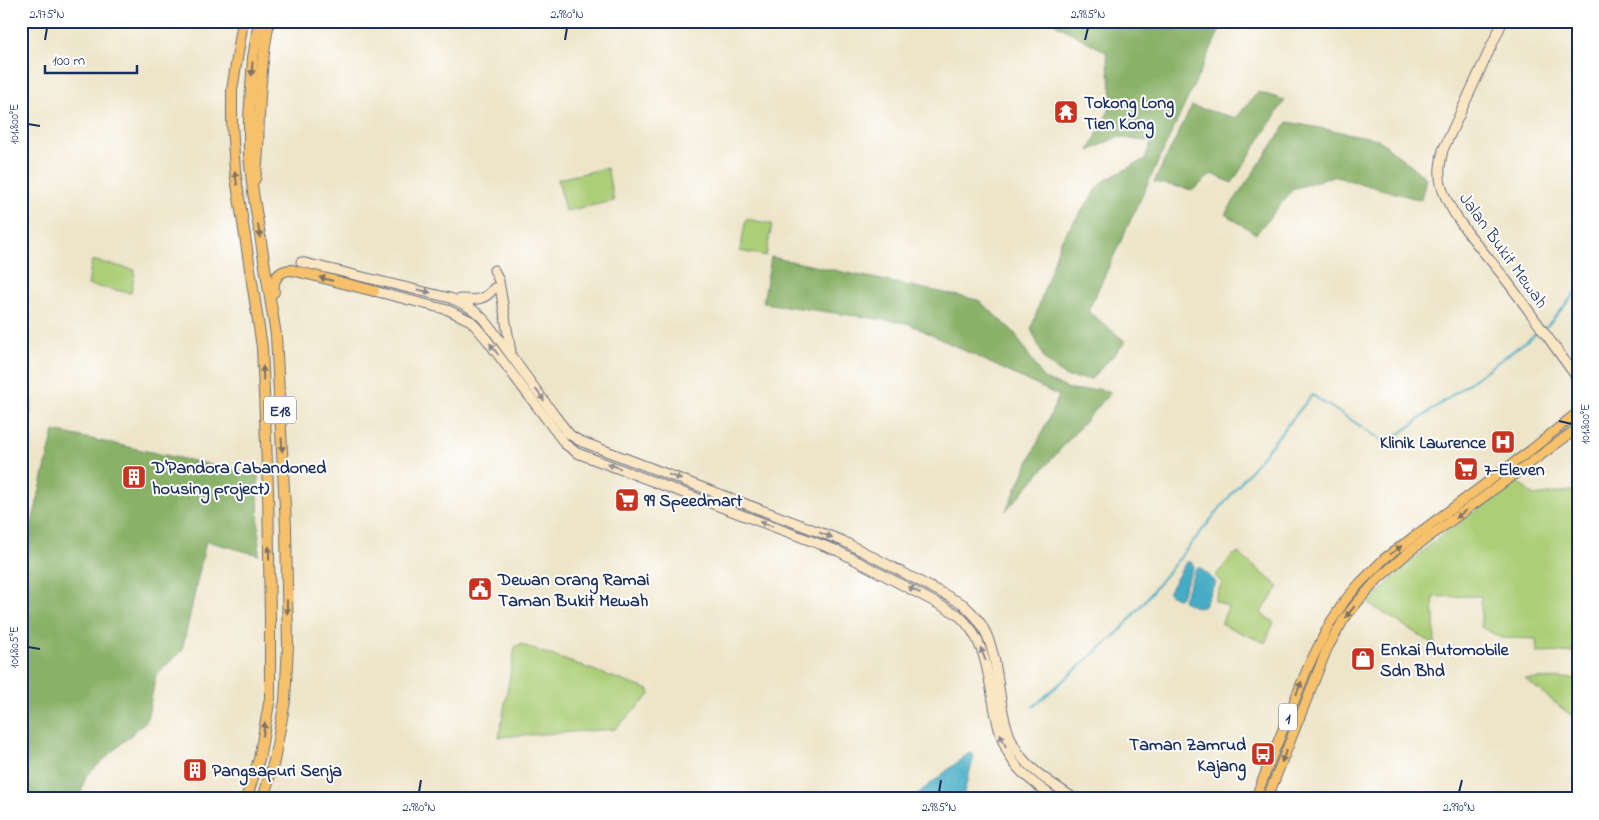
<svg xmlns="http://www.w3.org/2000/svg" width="1599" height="820" viewBox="0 0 1599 820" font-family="'Indie Flower',sans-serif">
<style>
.green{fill:#acce77;stroke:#647e6a}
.forest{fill:#89b168;stroke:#527063}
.water{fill:#44acc4;stroke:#306e91}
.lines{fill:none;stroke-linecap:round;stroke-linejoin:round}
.stream{stroke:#44acc4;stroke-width:2}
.secondary-casing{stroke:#656f83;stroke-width:11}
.primary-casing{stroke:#656f83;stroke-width:11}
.highway-casing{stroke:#656f83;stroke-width:12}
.secondary{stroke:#fbe6c4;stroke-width:9}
.primary{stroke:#f6c16b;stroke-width:9}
.highway{stroke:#f6c16b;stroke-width:10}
.oneway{fill:#7e7164}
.oneway2{fill:#8b8a91}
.ticks{fill:none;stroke:#1b2f5e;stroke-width:2}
.labels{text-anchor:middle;stroke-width:4;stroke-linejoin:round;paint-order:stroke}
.shield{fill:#fff;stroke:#5f6d8e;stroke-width:1}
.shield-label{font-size:16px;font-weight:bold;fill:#1b2f5e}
.poi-label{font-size:18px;font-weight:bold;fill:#1b2f5e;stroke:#fff;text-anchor:start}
.street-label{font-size:18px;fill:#1b2f5e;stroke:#fff}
.neatline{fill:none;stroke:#1b2f5e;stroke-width:2}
.ticks-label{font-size:12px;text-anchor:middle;fill:#1b2f5e}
</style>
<rect width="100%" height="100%" fill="#fff"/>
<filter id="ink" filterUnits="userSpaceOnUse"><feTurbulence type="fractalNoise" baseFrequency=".02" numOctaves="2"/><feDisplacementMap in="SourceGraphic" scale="10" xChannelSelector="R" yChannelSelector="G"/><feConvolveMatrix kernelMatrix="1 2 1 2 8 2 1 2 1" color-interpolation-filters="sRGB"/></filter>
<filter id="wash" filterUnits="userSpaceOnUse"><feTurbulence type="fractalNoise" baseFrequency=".0096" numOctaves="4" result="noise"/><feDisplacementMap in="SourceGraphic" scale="20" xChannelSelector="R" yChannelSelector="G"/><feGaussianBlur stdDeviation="1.12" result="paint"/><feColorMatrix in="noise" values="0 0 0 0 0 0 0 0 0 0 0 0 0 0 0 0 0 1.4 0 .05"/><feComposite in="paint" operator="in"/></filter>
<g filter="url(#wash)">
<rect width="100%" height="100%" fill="#eee5c9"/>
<!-- green -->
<g class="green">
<path d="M607 168 614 201 565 211 558 179Z"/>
<path d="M746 219 772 224 766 256 740 251Z"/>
<path d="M92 260 135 270 131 293 88 285Z"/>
<path d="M21 394 32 396 30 415 21 413Z"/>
<path d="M1518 482 1534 496 1578 490V652L1537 653 1536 639 1501 638 1481 627V596L1433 597 1435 645 1369 604 1386 585 1435 540Z"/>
<path d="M1238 553 1279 587 1261 612 1264 616 1274 622 1265 643 1221 624 1228 607 1214 600 1222 583 1215 576 1233 555Z"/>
<path d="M520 644 649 690 650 695 615 729 499 737 515 647Z"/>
<path d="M1578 678V721L1525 679Z"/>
</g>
<!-- forest -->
<g class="forest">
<path d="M1056 21H1224L1088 311 1126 342 1091 379 1066 377 1045 360 1031 329 1061 240 1102 182 1145 159 1151 142 1117 137 1089 151 1113 102 1106 52 1055 24Z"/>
<path d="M1258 92 1285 100 1232 183 1212 174 1193 190 1154 182 1192 106 1236 118Z"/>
<path d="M1288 122 1378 139 1426 178 1421 200 1333 176 1293 189 1256 234 1225 214Z"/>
<path d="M771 257 978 300 1014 332 1044 379 1075 391 1098 389 1111 392 1006 511 1059 396 907 323 763 303Z"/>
<path d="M54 431 258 475 259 555 206 541 182 651 156 675 147 720 86 776 79 799H21V569Z"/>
</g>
<!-- water -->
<g class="water">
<path d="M1186 562H1191L1194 566 1180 598H1177L1169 594V591Z"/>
<path d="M1199 567 1212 578 1215 583 1203 607 1198 608 1184 602 1183 599 1196 568Z"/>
<path d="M969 753 973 754 974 757 962 799H916V795Z"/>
</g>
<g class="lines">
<!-- stream -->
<g class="stream">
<path d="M1544 328 1548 325 1578 290"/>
<path d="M1033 707 1121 630 1312 395 1387 443 1540 331"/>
</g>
</g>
</g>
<g filter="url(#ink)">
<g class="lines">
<defs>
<g id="secondary">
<path d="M1503 21 1443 150C1440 163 1438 175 1442 188 1450 216 1485 253 1503 276 1529 310 1553 345 1578 379"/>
<path d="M301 262 450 298C467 305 476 310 488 324L555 416 570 435 580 441 843 541 963 604C969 610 976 616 981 624 1006 664 992 721 1023 759 1035 774 1059 788 1075 799"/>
<path d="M494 270 499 281 511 352"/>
<path d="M374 291 448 310 471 321 487 340 565 444 577 453 838 551 957 614C1003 652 981 723 1018 768 1028 780 1043 789 1056 799"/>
<path d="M460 299C475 300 485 301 494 288"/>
</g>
<g id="primary">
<path d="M1255 799 1308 667 1330 623 1346 599 1360 583 1385 558 1531 450 1578 412"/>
<path d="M1267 799 1327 649 1344 619 1356 604 1378 579 1411 550 1578 428"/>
</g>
<g id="highway">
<path d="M243 21 232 90V123L235 171 262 347 268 489 270 620V698L259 759 246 799"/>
<path d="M259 21 253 58 249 118V154L253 192 276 335 286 527 288 645 285 701 274 761 263 799"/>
<path d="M255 179C259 158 258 138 259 117 260 85 263 53 269 21"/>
<path d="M274 292C272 279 279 270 292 270L374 291"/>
</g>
</defs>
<!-- secondary casing -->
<use href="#secondary" class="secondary-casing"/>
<!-- primary casing -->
<use href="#primary" class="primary-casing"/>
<!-- highway casing -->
<use href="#highway" class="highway-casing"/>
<!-- secondary -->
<use href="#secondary" class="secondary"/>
<!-- primary -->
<use href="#primary" class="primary"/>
<!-- highway -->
<use href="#highway" class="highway"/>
</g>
<!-- one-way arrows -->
<defs><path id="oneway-solid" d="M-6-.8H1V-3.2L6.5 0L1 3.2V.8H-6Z" transform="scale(1.25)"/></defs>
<g class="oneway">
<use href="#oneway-solid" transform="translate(252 69) rotate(94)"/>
<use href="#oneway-solid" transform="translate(236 178) rotate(-98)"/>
<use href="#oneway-solid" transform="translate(259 231) rotate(81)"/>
<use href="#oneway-solid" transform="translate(326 279) rotate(-165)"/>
<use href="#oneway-solid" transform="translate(263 373) rotate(-92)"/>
<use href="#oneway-solid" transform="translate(282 445) rotate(87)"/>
<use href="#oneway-solid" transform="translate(1461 514) rotate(144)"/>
<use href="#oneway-solid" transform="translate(1396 550) rotate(-36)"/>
<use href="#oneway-solid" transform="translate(269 553) rotate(-91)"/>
<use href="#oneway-solid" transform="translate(287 607) rotate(89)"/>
<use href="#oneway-solid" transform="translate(1350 612) rotate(128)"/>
<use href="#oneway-solid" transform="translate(1299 688) rotate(-68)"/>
<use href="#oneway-solid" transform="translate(264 729) rotate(-81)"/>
<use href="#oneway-solid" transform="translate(1284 756) rotate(111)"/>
</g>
<g class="oneway2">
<use href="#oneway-solid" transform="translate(424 291) rotate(14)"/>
<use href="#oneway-solid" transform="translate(494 349) rotate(-127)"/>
<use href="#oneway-solid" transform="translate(540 395) rotate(54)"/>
<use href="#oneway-solid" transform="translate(614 466) rotate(-159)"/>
<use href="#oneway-solid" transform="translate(675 477) rotate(21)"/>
<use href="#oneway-solid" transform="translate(766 524) rotate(-159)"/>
<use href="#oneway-solid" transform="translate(826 535) rotate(21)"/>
<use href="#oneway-solid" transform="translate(914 590) rotate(-153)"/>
<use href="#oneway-solid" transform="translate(983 654) rotate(-112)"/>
<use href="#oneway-solid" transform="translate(1003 740) rotate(-113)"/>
</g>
</g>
<!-- ticks -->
<path class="ticks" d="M45 40 47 28M565 40 567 28M1085 40 1088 28M28 124 40 126M1559 421 1572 424M28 647 40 649M419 792 421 780M939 792 941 780M1459 792 1462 780"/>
<!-- icons -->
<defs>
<symbol id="temple-square" viewBox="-11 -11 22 22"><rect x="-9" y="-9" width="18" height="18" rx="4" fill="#c8321e" stroke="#fff"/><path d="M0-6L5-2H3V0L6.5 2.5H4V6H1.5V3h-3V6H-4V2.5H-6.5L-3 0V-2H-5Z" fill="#fff"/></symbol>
<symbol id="hospital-square" viewBox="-11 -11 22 22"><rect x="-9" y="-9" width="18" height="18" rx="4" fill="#c8321e" stroke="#fff"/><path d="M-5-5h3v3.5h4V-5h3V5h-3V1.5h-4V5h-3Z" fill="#fff"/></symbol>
<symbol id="supermarket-square" viewBox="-11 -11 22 22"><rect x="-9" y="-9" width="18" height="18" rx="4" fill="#c8321e" stroke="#fff"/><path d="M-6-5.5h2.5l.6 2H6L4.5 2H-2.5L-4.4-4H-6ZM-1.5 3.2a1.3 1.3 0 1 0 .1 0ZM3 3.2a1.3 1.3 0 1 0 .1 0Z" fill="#fff"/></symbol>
<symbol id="building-square" viewBox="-11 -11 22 22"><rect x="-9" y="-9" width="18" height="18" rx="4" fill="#c8321e" stroke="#fff"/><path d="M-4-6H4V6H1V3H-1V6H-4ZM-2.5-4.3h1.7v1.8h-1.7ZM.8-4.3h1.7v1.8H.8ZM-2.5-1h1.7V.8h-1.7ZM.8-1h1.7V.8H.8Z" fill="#fff"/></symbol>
<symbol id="civic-square" viewBox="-11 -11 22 22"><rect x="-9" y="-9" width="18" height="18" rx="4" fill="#c8321e" stroke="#fff"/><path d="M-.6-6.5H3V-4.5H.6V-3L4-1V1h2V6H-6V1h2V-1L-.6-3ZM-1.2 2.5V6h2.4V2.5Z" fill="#fff"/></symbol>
<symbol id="shop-square" viewBox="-11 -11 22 22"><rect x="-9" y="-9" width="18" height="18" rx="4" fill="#c8321e" stroke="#fff"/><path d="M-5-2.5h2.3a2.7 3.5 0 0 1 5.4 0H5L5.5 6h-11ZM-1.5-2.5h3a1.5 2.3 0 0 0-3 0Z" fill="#fff"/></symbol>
<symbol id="bus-square" viewBox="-11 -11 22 22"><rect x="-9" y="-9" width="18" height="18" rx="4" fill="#c8321e" stroke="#fff"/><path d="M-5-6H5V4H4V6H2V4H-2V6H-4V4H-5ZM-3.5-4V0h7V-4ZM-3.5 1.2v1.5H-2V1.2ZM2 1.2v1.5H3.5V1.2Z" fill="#fff"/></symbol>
</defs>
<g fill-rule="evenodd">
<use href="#temple-square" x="1052" y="98" width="28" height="28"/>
<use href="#hospital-square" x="1489" y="428" width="28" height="28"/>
<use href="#supermarket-square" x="1452" y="455" width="28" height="28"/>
<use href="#building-square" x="120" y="463" width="28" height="28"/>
<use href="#supermarket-square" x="613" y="486" width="28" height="28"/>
<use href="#civic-square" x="466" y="575" width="28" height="28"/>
<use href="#shop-square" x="1349" y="645" width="28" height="28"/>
<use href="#bus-square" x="1249" y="740" width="28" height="28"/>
<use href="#building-square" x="181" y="756" width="28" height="28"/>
</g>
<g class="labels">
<!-- shield labels -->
<g class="shield">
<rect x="264" y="396.5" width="32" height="27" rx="4"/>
<rect x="1279" y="703.5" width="18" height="27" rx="4"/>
</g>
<g class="shield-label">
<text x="280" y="416">E18</text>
<text x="1288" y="723">1</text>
</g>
<!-- poi labels -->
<g class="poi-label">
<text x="1084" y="108">Tokong Long<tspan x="1084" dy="21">Tien Kong</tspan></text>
<text x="1486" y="448" text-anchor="end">Klinik Lawrence</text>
<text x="152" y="473">D'Pandora (abandoned<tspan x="152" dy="21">housing project)</tspan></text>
<text x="1484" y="475">7-Eleven</text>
<text x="644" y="506">99 Speedmart</text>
<text x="498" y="585">Dewan Orang Ramai<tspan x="498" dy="21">Taman Bukit Mewah</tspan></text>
<text x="1380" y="655">Enkai Automobile<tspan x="1380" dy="21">Sdn Bhd</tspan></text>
<text x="1246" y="750" text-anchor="end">Taman Zamrud<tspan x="1246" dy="21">Kajang</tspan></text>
<text x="212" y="776">Pangsapuri Senja</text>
</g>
<!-- street labels -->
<g class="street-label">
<text transform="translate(1504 250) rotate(54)" y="6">Jalan Bukit Mewah</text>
</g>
</g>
<!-- margin -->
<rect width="1599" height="820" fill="none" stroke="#fff" stroke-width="55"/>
<!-- scale -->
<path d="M45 65v8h92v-8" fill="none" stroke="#1b2f5e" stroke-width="2.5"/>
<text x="52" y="65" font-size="15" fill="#1b2f5e" stroke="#ffffff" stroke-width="4" paint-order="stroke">100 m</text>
<rect x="28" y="28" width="1544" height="764" class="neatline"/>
<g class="ticks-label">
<text x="47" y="18">2.975°N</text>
<text x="567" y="18">2.980°N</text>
<text x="1088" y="18">2.985°N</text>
<text transform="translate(14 124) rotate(-90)" y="4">101.800°E</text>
<text transform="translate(1585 424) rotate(-90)" y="4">101.800°E</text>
<text transform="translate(14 647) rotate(-90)" y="4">101.805°E</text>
<text x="419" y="811">2.980°N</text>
<text x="939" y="811">2.985°N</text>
<text x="1459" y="811">2.990°N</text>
</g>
</svg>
